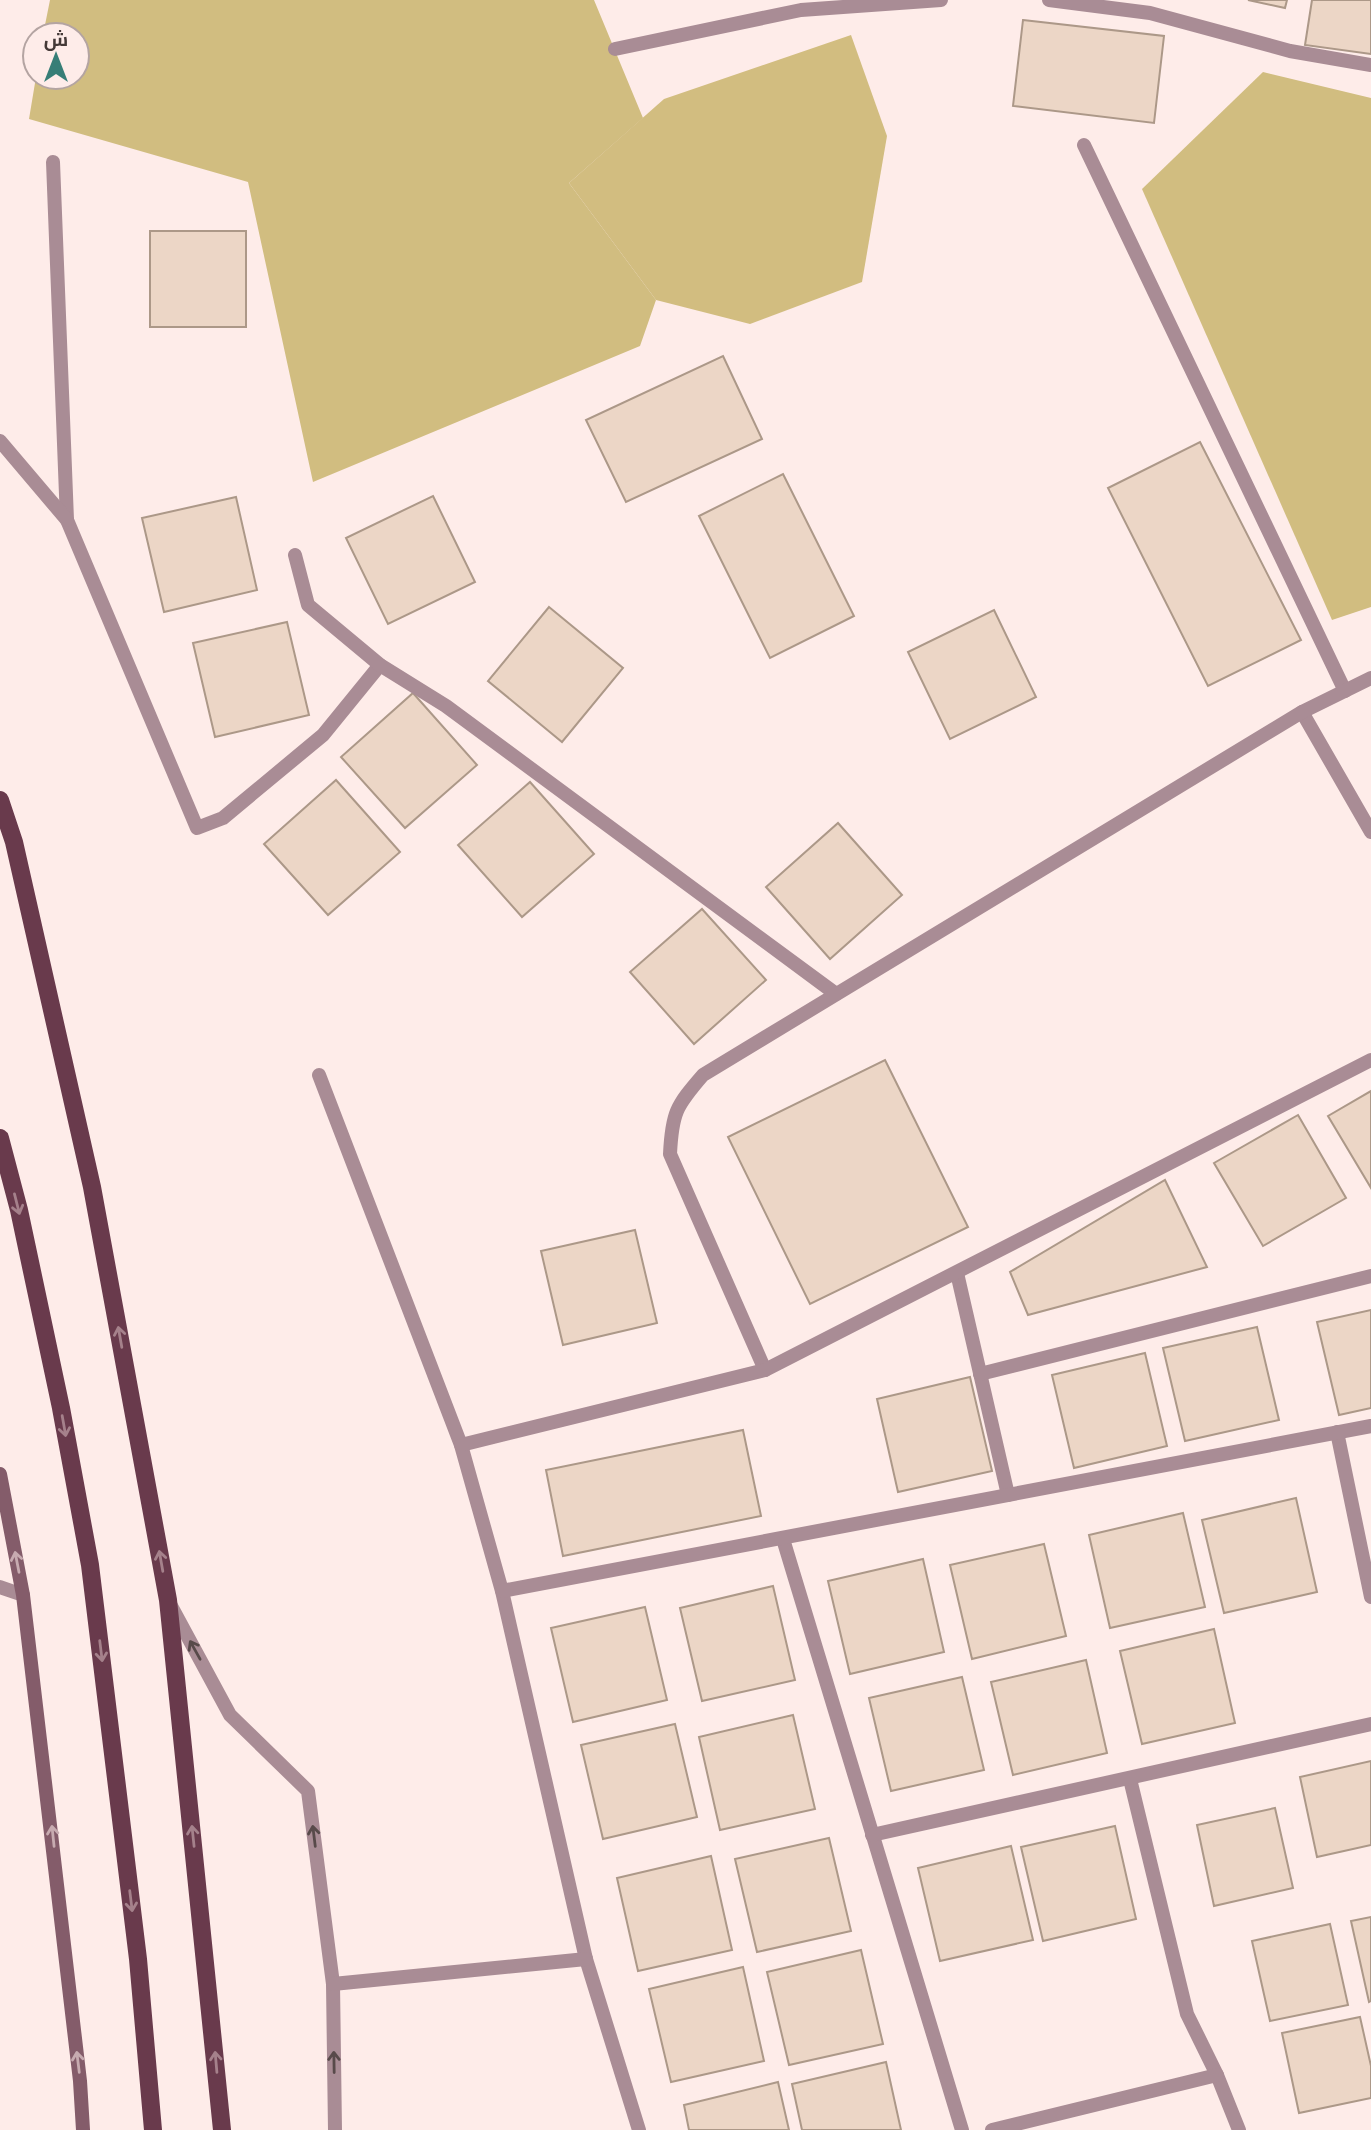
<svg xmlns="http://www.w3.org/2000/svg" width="1371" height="2130" viewBox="0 0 1371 2130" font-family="Commissioner,Cairo,sans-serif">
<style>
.green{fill:#d1bd80}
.forest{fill:#d2bd80}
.building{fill:#ecd6c6;stroke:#ac9888;stroke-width:2}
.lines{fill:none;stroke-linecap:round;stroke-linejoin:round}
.lane{stroke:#a98c95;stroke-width:14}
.street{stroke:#a98c95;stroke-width:14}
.secondary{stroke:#845c6a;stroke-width:14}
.primary{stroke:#693a4c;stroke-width:18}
.oneway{stroke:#a5818b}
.oneway2{stroke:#c7abb0}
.oneway3{stroke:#584a4a}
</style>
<rect width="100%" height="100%" fill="#feece9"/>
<!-- green -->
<g class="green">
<path d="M50 0H594L643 118 569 183 656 300 640 346 313 482 248 182 29 119 36 77H77V35H43Z"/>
<path d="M1263 72 1371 98V607L1332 620 1142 189Z"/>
</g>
<!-- forest -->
<path class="forest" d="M851 35 887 136 862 282 750 324 656 300 569 183 664 99Z"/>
<!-- building -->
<g class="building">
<path d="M1248 0H1287L1285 8Z"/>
<path d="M1312 0H1371V54L1305 45Z"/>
<path d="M1023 20 1164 36 1154 123 1013 106Z"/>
<rect x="150" y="231" width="96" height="96"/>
<path d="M723 356 762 439 626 502 586 420Z"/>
<path d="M1200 442 1301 640 1208 686 1108 488Z"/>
<path d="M783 474 854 616 770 658 699 516Z"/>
<path d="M433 496 475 582 388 624 346 538Z"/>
<path d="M236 497 257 590 164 612 142 518Z"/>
<path d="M549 607 623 668 562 742 488 681Z"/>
<path d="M994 610 1036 697 950 739 908 652Z"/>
<path d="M287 622 309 715 215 737 193 643Z"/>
<path d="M413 693 477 765 405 828 341 757Z"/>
<path d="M336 780 400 852 328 915 264 844Z"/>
<path d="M530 782 594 854 522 917 458 845Z"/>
<path d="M838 823 902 895 830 959 766 887Z"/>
<path d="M702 909 766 980 694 1044 630 972Z"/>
<path d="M885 1060 968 1227 810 1304 728 1137Z"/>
<path d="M1371 1091V1188L1328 1116Z"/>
<path d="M1298 1115 1346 1198 1263 1246 1214 1163Z"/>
<path d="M1165 1180 1207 1267 1028 1315 1010 1272Z"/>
<path d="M635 1230 657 1323 563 1345 541 1251Z"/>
<path d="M1371 1310V1408L1339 1415 1317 1322Z"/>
<path d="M1257 1327 1279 1420 1185 1441 1163 1348Z"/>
<path d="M1145 1353 1167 1446 1074 1468 1052 1375Z"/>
<path d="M970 1377 992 1471 898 1492 877 1399Z"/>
<path d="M743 1430 761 1516 563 1556 546 1470Z"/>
<path d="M1296 1498 1317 1592 1224 1613 1202 1520Z"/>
<path d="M1183 1513 1205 1607 1110 1628 1089 1535Z"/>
<path d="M1044 1544 1066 1636 972 1659 950 1565Z"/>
<path d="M923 1559 944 1652 850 1674 828 1581Z"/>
<path d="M773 1586 795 1680 702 1701 680 1608Z"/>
<path d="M645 1607 667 1700 573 1722 551 1628Z"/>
<path d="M1214 1629 1235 1723 1142 1744 1120 1651Z"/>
<path d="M1086 1660 1107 1753 1013 1775 991 1682Z"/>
<path d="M962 1677 984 1770 891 1791 869 1698Z"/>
<path d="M793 1715 815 1809 720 1830 699 1737Z"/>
<path d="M675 1724 697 1817 603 1839 581 1745Z"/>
<path d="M1371 1761V1845L1317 1857 1300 1777Z"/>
<path d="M1275 1808 1293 1888 1214 1906 1197 1825Z"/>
<path d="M1115 1826 1136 1919 1043 1941 1021 1847Z"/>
<path d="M829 1838 851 1931 757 1952 735 1859Z"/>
<path d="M1011 1846 1033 1940 940 1961 918 1868Z"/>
<path d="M711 1856 732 1950 638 1971 617 1878Z"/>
<path d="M1371 1917V2001L1369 2002 1351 1921Z"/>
<path d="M1330 1924 1348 2005 1270 2021 1252 1941Z"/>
<path d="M861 1950 883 2044 789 2065 767 1972Z"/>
<path d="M743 1967 764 2061 671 2082 649 1989Z"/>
<path d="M1360 2017 1371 2066V2098L1299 2113 1282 2033Z"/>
<path d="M886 2062 901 2130H802L792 2084Z"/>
<path d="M778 2082 789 2130H689L684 2105Z"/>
</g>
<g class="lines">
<!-- lane -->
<g class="lane">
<path d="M1084 145 1345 691"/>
<path d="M0 1587 23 1595"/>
</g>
<!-- street -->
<g class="street">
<path d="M1049 0 1150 13 1290 51 1371 65"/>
<path d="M615 49 801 10 941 0"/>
<path d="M53 162 67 520 197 828 223 818 323 735 380 665"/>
<path d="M0 441 67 520"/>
<path d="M295 555 308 605 380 665 446 706 836 994"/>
<path d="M1302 712 1371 832"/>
<path d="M319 1075 461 1445 502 1591 586 1959 639 2130"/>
<path d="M957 1273 1008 1495"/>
<path d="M765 1370 670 1154C672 1113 676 1106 703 1075L1302 712 1371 678"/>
<path d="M980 1374 1371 1276"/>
<path d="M1337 1432 1371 1597"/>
<path d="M461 1445 765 1370 1371 1060"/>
<path d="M783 1539 962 2130"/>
<path d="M502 1591 1371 1426"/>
<path d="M170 1604 230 1715 308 1791 333 1984 335 2130"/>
<path d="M1130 1779 1187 2014 1217 2075 1239 2130"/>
<path d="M872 1835 1371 1724"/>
<path d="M333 1984 586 1959"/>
<path d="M992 2130 1217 2075"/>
</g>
<!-- secondary -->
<path class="secondary" d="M0 1474 23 1595 80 2081 83 2130"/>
<!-- primary -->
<g class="primary">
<path d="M0 800 14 842 92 1187 168 1600 222 2130"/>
<path d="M0 1138 19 1210 61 1408 90 1565 138 1959 153 2130"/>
</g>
</g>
<!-- one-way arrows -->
<defs><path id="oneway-shaft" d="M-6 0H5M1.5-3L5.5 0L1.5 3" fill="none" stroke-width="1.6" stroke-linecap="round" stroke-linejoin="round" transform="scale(1.75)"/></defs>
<g class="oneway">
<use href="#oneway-shaft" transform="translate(17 1204) rotate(76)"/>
<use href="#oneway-shaft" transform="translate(120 1337) rotate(-100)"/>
<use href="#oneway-shaft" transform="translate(64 1426) rotate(80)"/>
<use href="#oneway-shaft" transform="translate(161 1561) rotate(-100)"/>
<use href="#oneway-shaft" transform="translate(101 1651) rotate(83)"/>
<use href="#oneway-shaft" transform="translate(193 1836) rotate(-96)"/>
<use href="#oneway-shaft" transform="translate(131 1901) rotate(83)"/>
<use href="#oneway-shaft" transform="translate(216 2062) rotate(-95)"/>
</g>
<g class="oneway2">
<use href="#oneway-shaft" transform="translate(17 1562) rotate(-101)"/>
<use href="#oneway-shaft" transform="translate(53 1836) rotate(-96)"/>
<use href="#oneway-shaft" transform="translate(78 2062) rotate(-97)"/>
</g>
<g class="oneway3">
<use href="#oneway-shaft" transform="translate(195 1650) rotate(-119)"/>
<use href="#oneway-shaft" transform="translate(314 1836) rotate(-97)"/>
<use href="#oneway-shaft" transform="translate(334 2062) rotate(-91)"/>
</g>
<!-- north arrow -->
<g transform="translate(56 56)"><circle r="33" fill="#feece9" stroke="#b4a4a2" stroke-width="2"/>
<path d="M0-5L12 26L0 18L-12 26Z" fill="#377e77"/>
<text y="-10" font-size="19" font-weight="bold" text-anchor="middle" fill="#443937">ش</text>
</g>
</svg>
